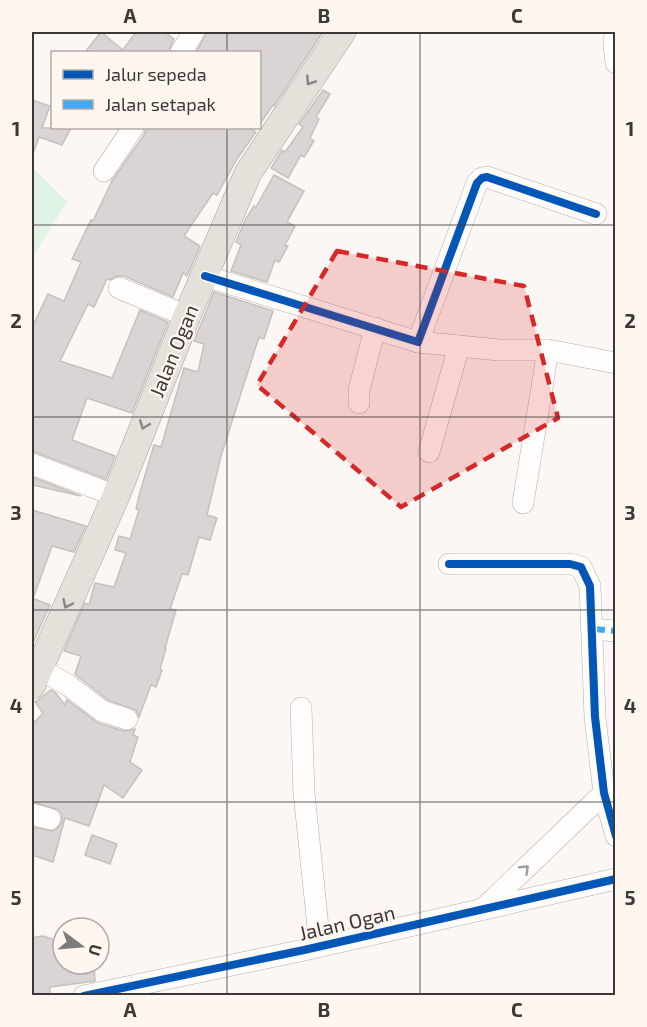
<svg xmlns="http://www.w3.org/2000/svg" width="647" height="1027" viewBox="0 0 647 1027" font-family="'Exo 2',sans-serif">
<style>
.green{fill:#e0f4e6}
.building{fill:#dad5d4;stroke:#c5c1bf;stroke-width:1.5}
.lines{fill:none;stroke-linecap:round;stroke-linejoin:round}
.minor-casing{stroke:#b2aeac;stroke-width:22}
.major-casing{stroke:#a9a395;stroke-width:28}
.minor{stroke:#fffefd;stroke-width:21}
.major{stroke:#e4e1da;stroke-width:27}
.quiet{stroke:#3fa9f5;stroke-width:6;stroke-dasharray:12 6;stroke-linecap:butt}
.cycleway-casing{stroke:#fff6f0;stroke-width:11}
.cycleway{stroke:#0057b8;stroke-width:8}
.oneway{stroke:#888480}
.oneway2{stroke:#9e9b9a}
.marked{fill:#d62828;fill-opacity:0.2;stroke:#d62828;stroke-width:4.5;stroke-dasharray:12 8;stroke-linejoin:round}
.grid{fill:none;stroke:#3c3836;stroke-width:1.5;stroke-opacity:0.55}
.labels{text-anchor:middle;stroke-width:4.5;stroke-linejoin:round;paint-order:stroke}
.street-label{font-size:20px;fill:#3c3836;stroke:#fff6f0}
.neatline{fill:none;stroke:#3c3836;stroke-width:2}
.grid-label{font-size:20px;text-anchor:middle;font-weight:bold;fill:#3c3836}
</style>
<rect width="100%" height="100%" fill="#fcf7f4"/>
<!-- green -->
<path class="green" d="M32 167 67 202 32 258Z"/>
<!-- building -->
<g class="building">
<path d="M101 32 123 50 136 32H164L174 39 168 52H85Z"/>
<path d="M207 32H323L274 106 273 105 260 124V52H196Z"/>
<path d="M323 90 330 94 316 117 319 119 310 138 314 141 304 157 301 155 288 178 271 168 282 150 285 152 303 127 299 124Z"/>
<path d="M32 100 50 106 42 128H71L62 145 39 137 34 151H32Z"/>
<path d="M146 128H248L256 132 237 159 217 195 213 193 184 236 200 246 187 276 183 273 173 297 124 276H117L110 280 107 279 94 307 88 304 60 361 112 378 140 310 168 322 132 413 87 398 72 440 115 456 106 479 32 451V328L48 294 64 301 81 262 72 259 91 220 93 221 112 181 144 135Z"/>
<path d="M274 175 304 191 287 222 295 226 285 245 288 246 279 262 275 260 267 282 231 271 241 245 236 242 245 220 254 206 256 207Z"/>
<path d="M214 292 273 311 264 339 259 337 221 456 207 515 217 518 210 540 199 537 188 575 182 574 170 609 176 610 165 648 166 649 160 669 162 670 156 687 151 685 139 717 136 710 108 700 75 674 81 656 64 651 85 603 89 605 95 583 114 587 126 553 115 550 119 536 130 539 139 510 136 509 140 492 154 445 161 447 184 368 198 372 204 344 194 341Z"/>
<path d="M32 477 81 496 32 485Z"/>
<path d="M32 510 86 526 74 552 52 546 34 596H32Z"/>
<path d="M32 598 50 605 33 643 32 642Z"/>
<path d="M51 690 55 692 65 705 67 700 98 723 124 731 135 729 133 735 138 737 130 762 142 770 123 798 104 785 89 826 65 818 53 862 32 855V827L53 831 58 828 62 822V815L59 810 32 802V725L43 713 35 702Z"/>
<path d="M92 835 117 844 110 864 85 855Z"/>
<path d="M43 936 63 943V964H94L95 981 50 987V994L32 996V938Z"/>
</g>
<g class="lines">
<defs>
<g id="minor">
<path d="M615 32 614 46 616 63"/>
<path d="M181 52 194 32"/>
<path d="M104 171 133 128"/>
<path d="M205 276 418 342 477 183 482 178 487 177 596 214"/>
<path d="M119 288 187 316"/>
<path d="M418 342 499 350H548L616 363"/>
<path d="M359 403V390L375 328"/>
<path d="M429 452 459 346"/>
<path d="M32 464 116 496"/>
<path d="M523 503 548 350"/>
<path d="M449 564H570L581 567 590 586 595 717 604 793 616 836"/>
<path d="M593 629 616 631"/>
<path d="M38 668 68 685 102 711 127 719"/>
<path d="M301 708 304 793 320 946"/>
<path d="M32 814 50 819"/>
<path d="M483 909 604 793"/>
<path d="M84 996 304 950 616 879"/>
</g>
<path id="major" d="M32 685 116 496 187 316 248 173 342 32"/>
</defs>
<!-- minor casing -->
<use href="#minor" class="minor-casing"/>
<!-- major casing -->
<use href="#major" class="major-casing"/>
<!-- minor -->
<use href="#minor" class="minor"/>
<!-- major -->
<use href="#major" class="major"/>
<!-- quiet -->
<path class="quiet" d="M593 629 616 631"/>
<defs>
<g id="cycleway">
<path d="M205 276 418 342 477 183 482 178 487 177 596 214"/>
<path d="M449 564H570L581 567 590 586 595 717 604 793 616 836"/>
<path d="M84 996 304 950 616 879"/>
</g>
</defs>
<!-- cycleway casing -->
<use href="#cycleway" class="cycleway-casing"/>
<!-- cycleway -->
<use href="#cycleway" class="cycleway"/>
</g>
<!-- one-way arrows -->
<defs><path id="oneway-chevron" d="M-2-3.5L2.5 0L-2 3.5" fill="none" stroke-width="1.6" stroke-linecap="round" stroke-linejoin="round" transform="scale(1.5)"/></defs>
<g class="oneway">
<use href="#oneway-chevron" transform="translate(310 81) rotate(124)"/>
<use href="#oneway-chevron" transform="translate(144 425) rotate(111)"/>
<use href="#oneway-chevron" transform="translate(67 604) rotate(115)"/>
</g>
<use class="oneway2" href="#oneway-chevron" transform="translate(525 869) rotate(-44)"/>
<!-- marked area -->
<path class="marked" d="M337 251 524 286 558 418 401 507 257 385Z"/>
<!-- grid -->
<path class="grid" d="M227 32V52M420 32V996M227 128V996M32 225H616M32 417H616M32 610H616M32 802H616"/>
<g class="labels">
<!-- street labels -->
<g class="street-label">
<text transform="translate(174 351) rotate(-68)" y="7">Jalan Ogan</text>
<text transform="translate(347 923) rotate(-13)" y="7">Jalan Ogan</text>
</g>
</g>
<!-- border -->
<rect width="647" height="1027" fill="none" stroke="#fff6f0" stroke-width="66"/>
<!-- legend -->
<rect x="51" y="51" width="210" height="78" fill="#fff6f0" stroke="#b1aaa6" stroke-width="1.5"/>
<rect x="63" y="70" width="30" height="9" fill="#0057b8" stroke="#b1aaa6" stroke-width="1.5"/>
<text x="105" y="81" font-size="18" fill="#3c3836">Jalur sepeda</text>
<rect x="63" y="100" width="30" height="9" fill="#3fa9f5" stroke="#b1aaa6" stroke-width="1.5"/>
<text x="105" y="111" font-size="18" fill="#3c3836">Jalan setapak</text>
<!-- north arrow -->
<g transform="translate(81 946) rotate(106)"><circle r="28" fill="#fff6f0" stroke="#b1aaa6" stroke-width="1.5"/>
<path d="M0-4.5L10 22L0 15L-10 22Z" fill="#7f7b78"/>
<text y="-9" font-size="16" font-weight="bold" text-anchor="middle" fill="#3c3836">U</text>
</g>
<rect x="33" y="33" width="581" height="961" class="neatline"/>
<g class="grid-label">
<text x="130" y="23">A</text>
<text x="324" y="23">B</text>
<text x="517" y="23">C</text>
<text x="16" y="136">1</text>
<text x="630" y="136">1</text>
<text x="16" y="328">2</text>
<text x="630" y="328">2</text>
<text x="16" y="520">3</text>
<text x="630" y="520">3</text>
<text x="16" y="713">4</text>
<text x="630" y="713">4</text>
<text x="16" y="905">5</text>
<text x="630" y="905">5</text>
<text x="130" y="1017">A</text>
<text x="324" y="1017">B</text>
<text x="517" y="1017">C</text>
</g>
</svg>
